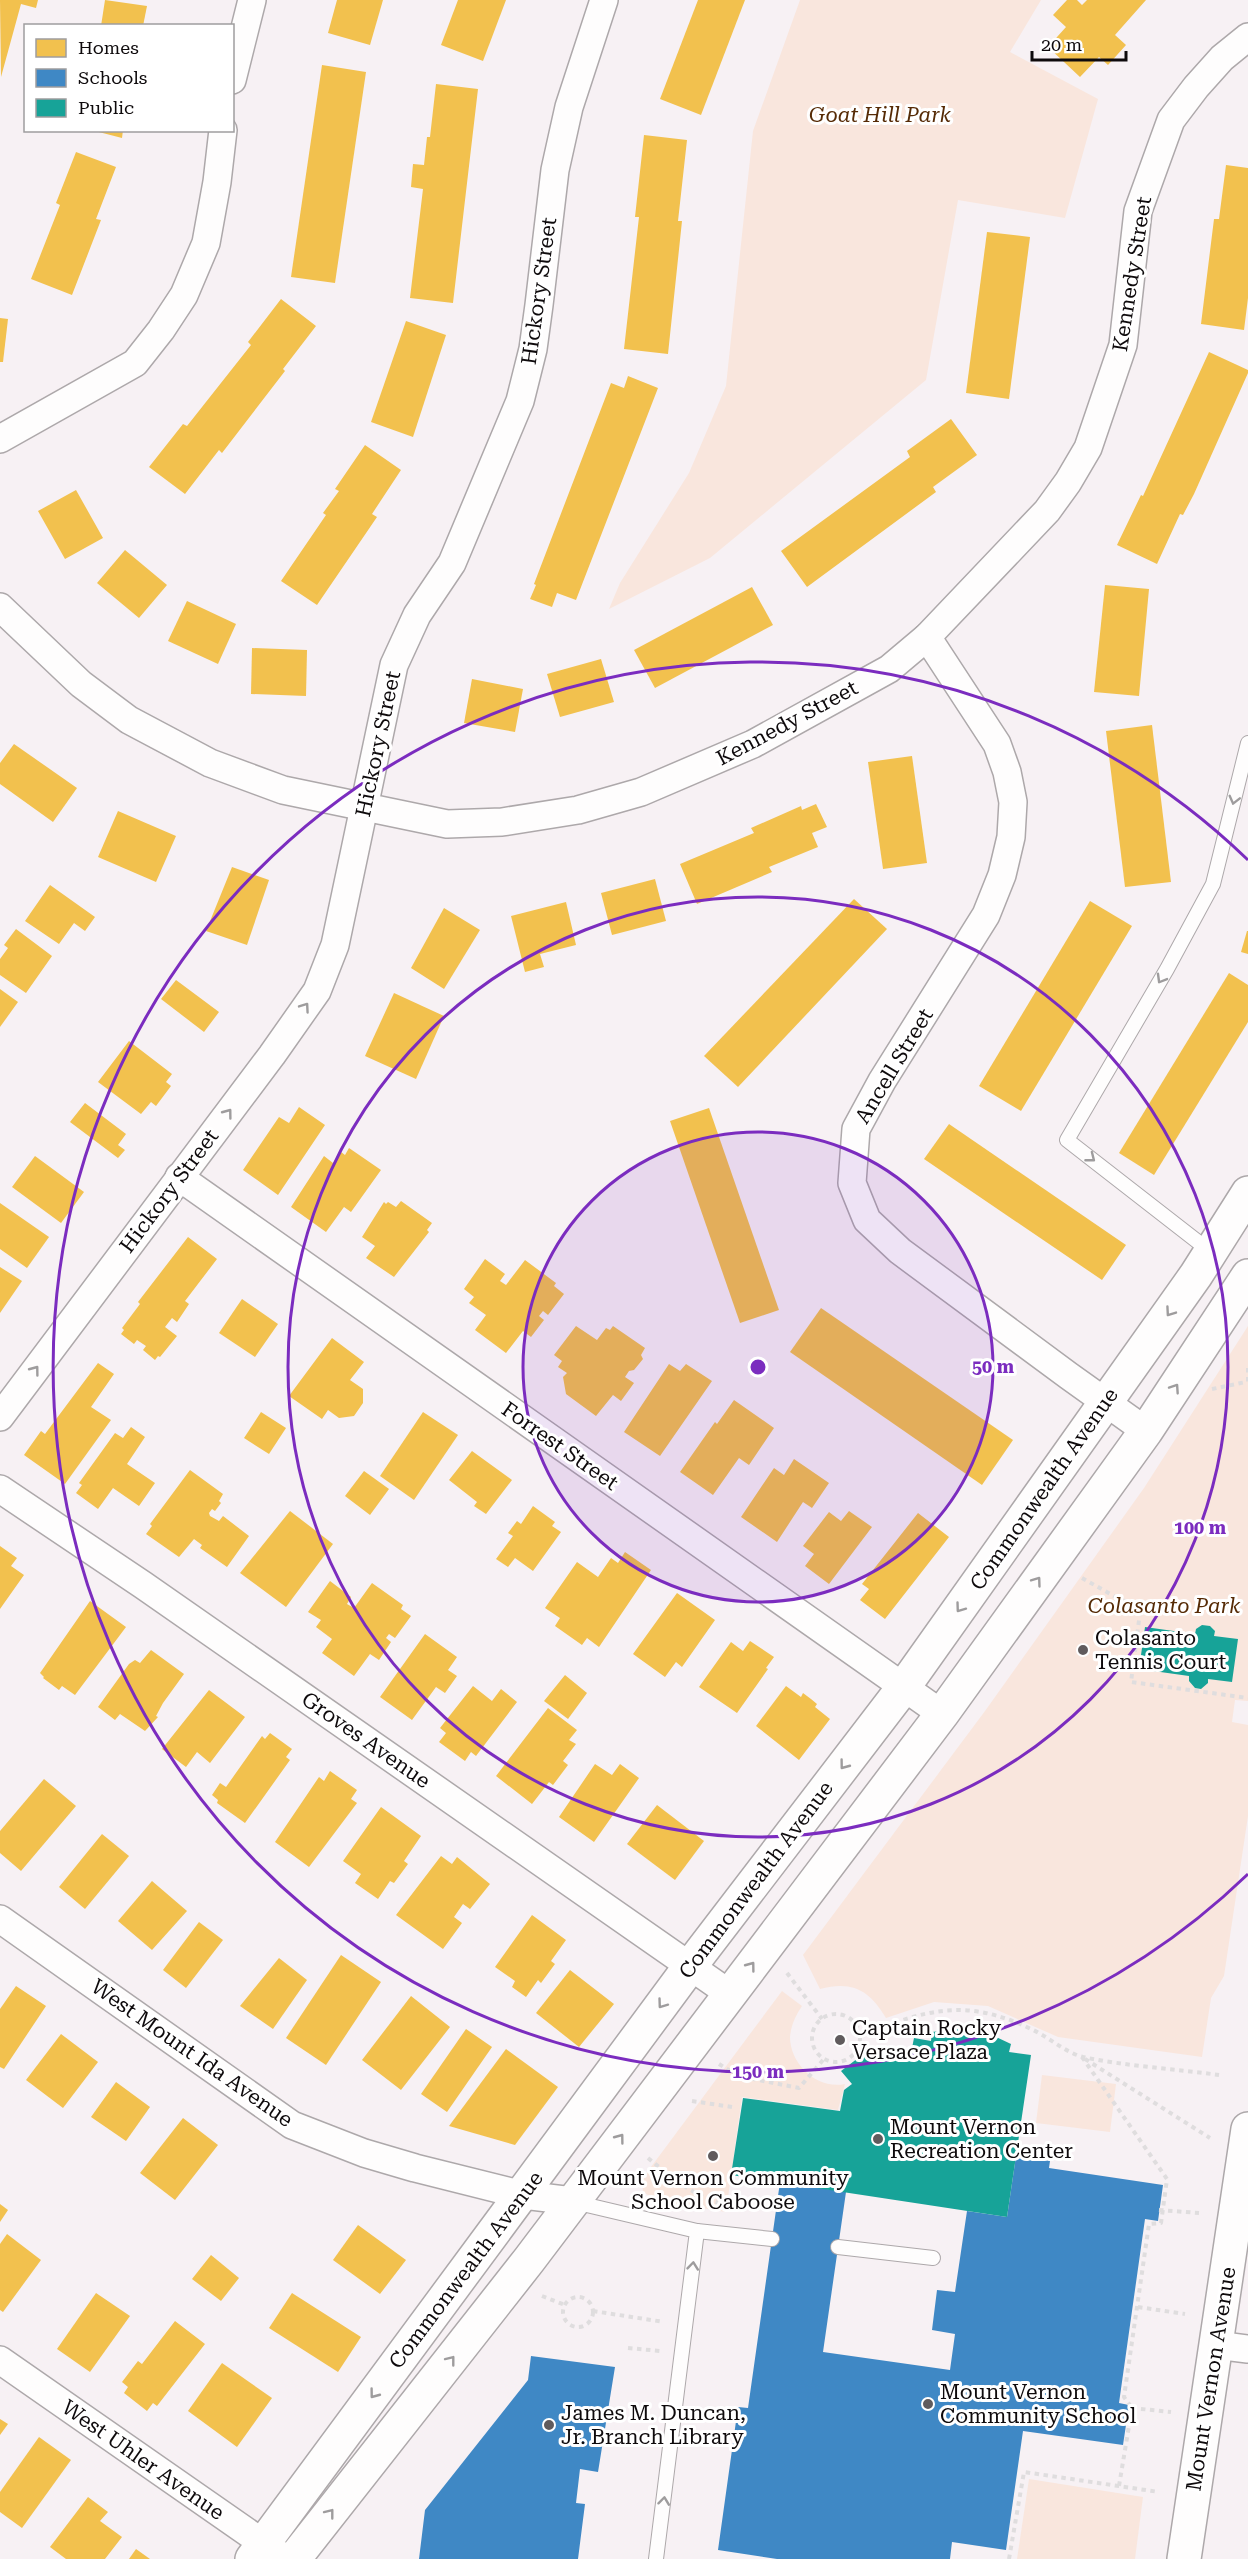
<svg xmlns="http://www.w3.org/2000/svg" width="1248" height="2559" viewBox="0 0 1248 2559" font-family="'Roboto Serif',serif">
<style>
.green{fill:#f9e6dd}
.homes{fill:#f2c14e}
.schools{fill:#3f88c5}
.public{fill:#17a398}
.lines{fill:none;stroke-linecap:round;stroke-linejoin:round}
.lane-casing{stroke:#ada8aa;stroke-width:16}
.street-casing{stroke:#ada8aa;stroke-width:30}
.secondary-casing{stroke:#ada8aa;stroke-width:36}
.path{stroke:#dfddde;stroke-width:4;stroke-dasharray:4.5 4.5;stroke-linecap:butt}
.lane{stroke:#fefdfd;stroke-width:14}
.street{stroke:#fefdfd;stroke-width:27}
.secondary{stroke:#fefdfd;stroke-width:33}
.oneway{stroke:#9e9c9d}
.ring{fill:none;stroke:#7b2cbf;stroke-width:3}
.poi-dot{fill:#605b5d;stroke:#fff;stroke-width:2}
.labels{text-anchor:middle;stroke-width:6;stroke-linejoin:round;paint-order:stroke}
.park-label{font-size:21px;font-style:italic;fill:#562b06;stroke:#fff}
.street-label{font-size:21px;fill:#0e0a0c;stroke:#fff}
.poi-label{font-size:21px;fill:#0e0a0c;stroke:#fff;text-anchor:start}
.centre{fill:#7b2cbf;stroke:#fff;stroke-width:3}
.ring-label{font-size:18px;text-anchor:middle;font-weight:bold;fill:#7b2cbf;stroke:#fff;stroke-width:6;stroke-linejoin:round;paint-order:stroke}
</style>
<rect width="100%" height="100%" fill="#f7f1f4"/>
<!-- green -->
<g class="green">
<path d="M800 0H1041L1010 52 1098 99 1065 218 958 200 926 380 710 558 609 609 620 583 689 473 726 386 753 131Z"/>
<path d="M1248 1326V1701L1235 1700 1232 1722 1248 1725V1816L1224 1976 1211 1998 1202 2057 1058 2037 988 2006 934 2002 886 2018C870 1991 853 1980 820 1989L803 1955 985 1711 1144 1488Z"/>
<path d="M782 1991 802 2006C796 2015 791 2025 790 2037 790 2064 817 2090 845 2084L838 2110 742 2097 726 2212 656 2200 643 2192 642 2179Z"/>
<path d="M1042 2075 1116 2084 1110 2132 1036 2123Z"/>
<path d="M1029 2479 1143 2497 1135 2559H1017Z"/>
</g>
<!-- homes -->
<g class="homes">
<path d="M0 0H38L36 8 21 4 1 77Z"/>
<path d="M105 0 147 6 143 26H101Z"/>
<path d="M337 0H383L370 45 328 33Z"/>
<path d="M458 0H506L483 61 441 45Z"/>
<path d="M698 0H745L701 115 660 99Z"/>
<path d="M1067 0H1077L1082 5 1087 0H1146L1115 35 1126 45 1108 65 1099 57 1080 77 1048 47 1066 27 1053 15Z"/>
<path d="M322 65 366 72 335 283 291 277Z"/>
<path d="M436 84 478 89 453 303 410 298 423 189 411 187 413 164 424 165 427 137H430Z"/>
<path d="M91 130H123L122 138Z"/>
<path d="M644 135 687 140 678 221H682L668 354 624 349 639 217H635Z"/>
<path d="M76 152 116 167 96 219 101 220 72 295 31 279 60 205 56 203Z"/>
<path d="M1226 165 1248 168V298L1244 330 1201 324 1214 219H1219Z"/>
<path d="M987 232 1030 237 1009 399 966 393Z"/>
<path d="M281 299 316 326 283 369 285 371 222 453 219 450 185 494 149 467 183 424 187 426 251 345 248 342Z"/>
<path d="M0 318 8 319 3 362H0Z"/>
<path d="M406 321 446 335 413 437 371 422Z"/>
<path d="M1209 352 1248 370V373L1194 494 1183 515 1180 514 1157 564 1117 545 1141 495 1143 496Z"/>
<path d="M628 376 658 388 576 600 557 593 552 607 530 599 536 585 534 584 611 383 624 388Z"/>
<path d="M951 419 977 455 933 487 936 492 807 587 781 551 910 457 907 451Z"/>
<path d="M365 445 401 470 372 514 377 517 317 605 281 581 326 515 323 513 339 491 335 489Z"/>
<path d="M76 490 103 538 65 559 38 511Z"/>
<path d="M125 550 167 585 139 618 97 583Z"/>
<path d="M1105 585 1149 589 1139 696 1094 692Z"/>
<path d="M752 587 773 625 655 688 634 650Z"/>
<path d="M187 601 236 624 218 664 168 641Z"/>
<path d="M252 648 307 650 306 696 251 694Z"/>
<path d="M601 659 614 702 560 717 547 674Z"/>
<path d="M472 679 523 689 515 732 464 723Z"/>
<path d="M1152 725 1171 882 1125 887 1106 731Z"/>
<path d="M14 744 77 788 53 822 0 784V763Z"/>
<path d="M912 756 927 863 883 869 868 762Z"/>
<path d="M816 804 827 827 812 833 818 847 769 867 772 872 697 904 680 864 754 833 751 828 801 806 802 810Z"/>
<path d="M118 811 176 836 156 882 98 857Z"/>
<path d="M232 867 269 880 247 945 206 931Z"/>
<path d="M655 879 666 921 612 935 601 893Z"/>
<path d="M50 885 95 917 85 931 74 923 59 944 25 921Z"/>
<path d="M854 899 887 929 738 1087 704 1056Z"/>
<path d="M1090 901 1132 926 1021 1111 979 1086Z"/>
<path d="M566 902 576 945 540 954 544 967 525 972 511 916Z"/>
<path d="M444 908 480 930 444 989 411 968Z"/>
<path d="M16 929 52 956 26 993 0 975V959L8 948 4 945Z"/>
<path d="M1247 931H1248V954L1241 952Z"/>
<path d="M1229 973 1248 985V1022L1154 1175 1119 1153Z"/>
<path d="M176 980 219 1012 204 1032 161 999Z"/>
<path d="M0 989 18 1002 0 1027Z"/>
<path d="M394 993 444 1016 416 1079 365 1056Z"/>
<path d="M129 1041 172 1074 166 1082 171 1086 156 1106 151 1102 141 1114 98 1082Z"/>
<path d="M85 1103 126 1134 118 1145 125 1150 118 1158 70 1122Z"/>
<path d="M299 1107 325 1125 278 1195 243 1170 279 1117 289 1123Z"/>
<path d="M709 1108 779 1310 740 1323 670 1121Z"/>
<path d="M949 1124 1126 1245 1102 1280 924 1159Z"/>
<path d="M349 1148 381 1170 351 1212 344 1207 326 1232 291 1207 324 1156 333 1163 341 1152 345 1155Z"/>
<path d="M35 1156 84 1192 61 1223 12 1187Z"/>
<path d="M401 1201 432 1223 427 1230 429 1232 394 1277 366 1258 375 1246 362 1237 384 1202 386 1204 388 1202 396 1207Z"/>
<path d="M0 1203 49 1237 27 1268 0 1249Z"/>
<path d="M188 1237 217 1259 185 1301 189 1304 177 1322 172 1318 165 1327 177 1336 160 1357 158 1356 155 1360 143 1350 146 1346 137 1340 134 1344 121 1334 124 1330 122 1328 140 1304 138 1302Z"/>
<path d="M485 1259 505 1274 500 1281 506 1285 525 1260 556 1283 554 1286 564 1294 548 1315 543 1311 539 1316 544 1320 531 1337 523 1331 506 1353 475 1330 486 1315 469 1303 474 1297 464 1289Z"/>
<path d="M0 1267 22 1281 0 1313Z"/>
<path d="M242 1299 278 1324 255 1357 219 1333Z"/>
<path d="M821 1308 1013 1440 982 1485 790 1352Z"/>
<path d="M576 1326 597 1340 606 1328 610 1330 613 1326 645 1348 641 1355 643 1359 634 1370 629 1371 625 1377 634 1383 621 1401 613 1395 596 1416 566 1394 563 1377 567 1373 558 1367 562 1361 554 1355Z"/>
<path d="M332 1338 364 1362 350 1380 363 1389V1403L354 1416 339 1418 328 1410 322 1419 289 1396Z"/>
<path d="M98 1363 114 1374 91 1407 111 1420 65 1484 24 1455 41 1431 45 1434Z"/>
<path d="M669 1364 680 1371 686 1364 712 1381 660 1456 624 1432Z"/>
<path d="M734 1400 774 1428 749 1465 739 1458 713 1495 680 1472 715 1422 717 1424Z"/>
<path d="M261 1412 286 1428 269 1454 244 1438Z"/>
<path d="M423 1412 458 1435 414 1500 380 1476Z"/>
<path d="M131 1427 145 1437 127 1464 155 1483 139 1506 113 1488 98 1509 76 1493 82 1485 79 1483 115 1433 123 1438Z"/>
<path d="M472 1451 512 1480 486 1514 474 1506 477 1502 449 1480Z"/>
<path d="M794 1459 829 1483 812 1508 803 1502 777 1542 741 1517 774 1468 784 1475Z"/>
<path d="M190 1470 223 1494 219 1501 221 1503 215 1511 212 1509 209 1513 210 1516 219 1521 223 1516 249 1536 227 1567 200 1548 202 1545 194 1539 179 1557 146 1534 152 1526 150 1524Z"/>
<path d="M364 1471 389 1489 370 1515 345 1496Z"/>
<path d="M533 1506 555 1522 552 1526 561 1532 533 1571 515 1558 508 1567 496 1559 513 1536 508 1533 517 1521 521 1524Z"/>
<path d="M290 1511 333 1544 286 1607 240 1573Z"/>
<path d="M849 1511 872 1527 829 1584 805 1566 814 1554 803 1546 829 1512 841 1521Z"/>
<path d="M918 1513 949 1537 885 1619 860 1600 869 1589 862 1584Z"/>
<path d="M0 1546 17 1558 11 1566 24 1575 0 1609Z"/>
<path d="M625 1552 651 1570 599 1647 587 1638 582 1645 555 1626 560 1618 545 1608 577 1562 598 1577 611 1558 618 1563Z"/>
<path d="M330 1581 351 1597 347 1604 354 1608 372 1583 403 1605 401 1609 411 1616 395 1638 389 1634 386 1638 391 1642 379 1660 370 1654 354 1676 322 1653 332 1639 316 1627 321 1620 308 1612Z"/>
<path d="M677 1593 715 1620 682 1667 676 1662 665 1677 633 1654Z"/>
<path d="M90 1601 126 1627 75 1695 62 1686 59 1690 43 1678 44 1677 40 1673Z"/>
<path d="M425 1634 457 1657 448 1670 457 1676 445 1693 436 1687 412 1720 380 1697Z"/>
<path d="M750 1641 774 1657 766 1668 768 1669 737 1713 699 1687 731 1642 743 1651Z"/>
<path d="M151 1650 184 1674 163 1703 156 1716 158 1717 145 1731 120 1714 115 1720 98 1707 129 1664 135 1660 140 1663Z"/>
<path d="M565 1675 587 1693 568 1719 544 1701Z"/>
<path d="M473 1686 492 1701 501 1689 517 1702 476 1756 471 1752 465 1761 439 1742 446 1733 440 1728Z"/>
<path d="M786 1686 801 1697 803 1693 811 1699 817 1704 815 1707 830 1719 799 1760 756 1726Z"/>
<path d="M209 1690 245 1717 210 1763 197 1752 186 1767 162 1749Z"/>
<path d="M548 1708 577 1730 569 1740 576 1744 563 1761 568 1765 553 1785 549 1782 532 1804 496 1776Z"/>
<path d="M270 1733 292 1749 286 1757 290 1760 245 1823 217 1803 218 1800 212 1795 220 1783 226 1787 262 1736 265 1739Z"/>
<path d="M595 1764 612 1775 620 1764 639 1778 594 1842 559 1817Z"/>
<path d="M330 1771 357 1790 351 1799 357 1803 309 1867 275 1842 319 1777 324 1781Z"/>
<path d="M44 1779 76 1806 21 1871 0 1853V1831Z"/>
<path d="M657 1805 704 1841 675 1880 627 1844Z"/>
<path d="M381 1807 421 1836 404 1861 408 1864 394 1883 390 1881 378 1899 355 1883 361 1874 343 1861Z"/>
<path d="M102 1834 129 1856 85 1909 59 1887Z"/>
<path d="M441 1856 452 1864 457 1857 490 1884 470 1909 463 1904 454 1917 462 1923 443 1949 396 1915Z"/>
<path d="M152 1881 187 1911 152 1950 118 1921Z"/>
<path d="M532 1915 566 1940 551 1961 555 1964 541 1983 538 1980 526 1997 512 1987 515 1981 495 1967Z"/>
<path d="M199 1922 223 1940 186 1988 163 1970Z"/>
<path d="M341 1955 381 1982 326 2065 286 2038Z"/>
<path d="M279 1958 307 1980 273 2029 240 2006Z"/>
<path d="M570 1970 614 2004 579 2047 536 2013Z"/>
<path d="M16 1986 46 2006 4 2069 0 2067V2009Z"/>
<path d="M411 1996 450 2027 401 2090 362 2060Z"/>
<path d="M466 2029 492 2047 447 2112 421 2094Z"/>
<path d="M61 2034 98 2062 63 2108 26 2080Z"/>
<path d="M506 2049 558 2087 515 2145 449 2126Z"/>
<path d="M116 2082 150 2107 126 2141 91 2117Z"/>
<path d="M183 2118 218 2145 175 2200 140 2173Z"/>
<path d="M0 2204 8 2210 0 2222Z"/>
<path d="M358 2225 406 2260 380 2294 333 2260Z"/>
<path d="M7 2234 41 2260 3 2312 0 2310V2244Z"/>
<path d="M211 2255 239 2278 221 2301 192 2279Z"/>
<path d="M96 2293 130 2316 90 2372 57 2349Z"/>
<path d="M292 2293 361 2337 338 2372 269 2328Z"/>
<path d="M175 2321 205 2344 157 2406 153 2403 147 2411 124 2393 128 2387 122 2382 138 2361 142 2364Z"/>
<path d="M222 2363 272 2398 237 2447 188 2411Z"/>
<path d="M0 2419 8 2424 0 2435Z"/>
<path d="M39 2437 71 2460 22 2528 0 2512V2492Z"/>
<path d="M88 2497 108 2512 100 2521 122 2537 105 2559H66L50 2547Z"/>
<path d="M136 2549 150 2559H129Z"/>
</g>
<!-- schools -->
<g class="schools">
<path d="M1016 2156 1050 2161 1049 2168 1163 2185 1158 2221 1145 2219 1119 2403 1129 2405 1123 2445 1023 2431 1006 2550 952 2542 950 2559H777L718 2550 738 2407 748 2408 780 2182 846 2192 823 2352 950 2370 955 2334 932 2330 937 2290 955 2292 967 2211 1007 2217Z"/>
<path d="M531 2356 615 2367 598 2472 580 2469 576 2503 585 2504 578 2559H419L425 2510 528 2380Z"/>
</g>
<!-- public -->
<g class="public">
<path d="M1202 1625 1210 1626 1215 1631 1214 1636 1238 1639 1232 1682 1208 1679V1683L1201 1689 1195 1688 1189 1681V1676L1139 1669 1145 1627 1195 1634 1196 1629Z"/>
<path d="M955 2029 994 2036 1011 2044 1009 2052 1031 2055 1007 2217 731 2175 743 2098 840 2111 844 2090 852 2084 841 2071 870 2049 880 2061 888 2054 910 2058 914 2038 931 2041 932 2032Z"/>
</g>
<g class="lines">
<defs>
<g id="lane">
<path d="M1211 1252 1067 1140 1167 969 1213 884 1248 743"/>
<path d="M574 2202 697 2231 656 2559"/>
<path d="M697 2231 772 2239"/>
<path d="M838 2247 933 2258"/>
</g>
<g id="street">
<path d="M232 80 252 0"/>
<path d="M0 439 135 363 161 330 184 295 206 243 217 182 223 130"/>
<path d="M0 607 81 684 129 720 210 763 283 790 447 824 502 822 578 810 641 792 753 744 889 669 927 637 1047 511 1068 482 1088 448 1123 345 1138 211 1171 120 1196 87 1222 58 1248 37"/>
<path d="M927 637 997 744 1007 772 1013 802 1011 837 1002 875 986 915 882 1081 856 1129 852 1183 867 1220 900 1251 1069 1376 1146 1431"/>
<path d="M179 1177 942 1714"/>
<path d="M0 1417 272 1055 317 991 335 945 394 665 417 615 452 563 520 401 533 349 539 305 555 170 569 107 604 0"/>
<path d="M0 1489 143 1585 730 1994"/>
<path d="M0 1919 292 2125 364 2153 415 2168 523 2195 573 2201"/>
<path d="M1216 2345 1248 2349"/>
<path d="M0 2360 280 2555"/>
</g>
<g id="secondary">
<path d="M252 2559 691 1965 903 1688 1196 1275 1248 1193"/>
<path d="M294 2559 529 2260 942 1714 1146 1431 1248 1276"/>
<path d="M1184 2559 1248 2129"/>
</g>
</defs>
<!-- lane casing -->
<use href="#lane" class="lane-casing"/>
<!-- street casing -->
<use href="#street" class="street-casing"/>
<!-- secondary casing -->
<use href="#secondary" class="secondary-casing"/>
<!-- path -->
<g class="path">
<path d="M1248 1368V1385"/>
<path d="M1212 1389 1246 1382"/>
<path d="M1082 1578 1121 1600 1141 1605 1131 1682 1248 1698"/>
<path d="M787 1973 822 2019"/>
<circle cx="836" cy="2038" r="24"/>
<path d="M861 2035C927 2010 964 1997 1031 2029 1049 2037 1064 2052 1083 2057 1125 2066 1175 2069 1219 2075"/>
<path d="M1082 2057 1167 2179 1161 2223 1149 2224 1124 2397 1132 2408 1119 2486"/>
<path d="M1085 2059 1210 2138"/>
<path d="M719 2064 738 2076 799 2088 823 2060"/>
<path d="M692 2101 732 2107"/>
<path d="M648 2158C671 2177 691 2194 719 2203"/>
<path d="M1159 2210 1199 2213"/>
<path d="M542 2296 565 2305"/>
<circle cx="578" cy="2312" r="15"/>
<path d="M1138 2307 1185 2314"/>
<path d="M593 2311 664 2322"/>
<path d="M628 2348 660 2351"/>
<path d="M1132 2408 1171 2412"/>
<path d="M1009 2559 1024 2472 1159 2492"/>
</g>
<!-- lane -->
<use href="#lane" class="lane"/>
<!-- street -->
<use href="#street" class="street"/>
<!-- secondary -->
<use href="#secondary" class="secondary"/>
</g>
<!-- one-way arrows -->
<defs><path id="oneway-chevron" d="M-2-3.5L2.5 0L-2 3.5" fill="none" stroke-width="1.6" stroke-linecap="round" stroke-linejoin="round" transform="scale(1.5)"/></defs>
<g class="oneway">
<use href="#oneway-chevron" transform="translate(1234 800) rotate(104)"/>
<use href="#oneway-chevron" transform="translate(1161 979) rotate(120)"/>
<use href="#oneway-chevron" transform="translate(305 1007) rotate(-55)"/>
<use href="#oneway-chevron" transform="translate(228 1113) rotate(-53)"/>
<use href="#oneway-chevron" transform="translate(1091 1158) rotate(38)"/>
<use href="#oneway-chevron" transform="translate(1170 1312) rotate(125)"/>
<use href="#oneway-chevron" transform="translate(35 1370) rotate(-53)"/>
<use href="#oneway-chevron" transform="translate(1175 1388) rotate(-56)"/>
<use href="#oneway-chevron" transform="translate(1037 1581) rotate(-54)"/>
<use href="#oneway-chevron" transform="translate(960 1608) rotate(126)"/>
<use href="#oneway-chevron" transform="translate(844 1765) rotate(127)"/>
<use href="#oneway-chevron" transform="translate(751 1966) rotate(-53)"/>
<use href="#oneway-chevron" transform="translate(662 2004) rotate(126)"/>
<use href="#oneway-chevron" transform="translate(620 2138) rotate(-53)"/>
<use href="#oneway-chevron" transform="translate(693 2266) rotate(-84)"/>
<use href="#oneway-chevron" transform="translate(451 2360) rotate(-52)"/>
<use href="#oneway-chevron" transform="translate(374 2394) rotate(127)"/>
<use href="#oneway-chevron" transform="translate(664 2501) rotate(-83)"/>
<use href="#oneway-chevron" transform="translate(330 2513) rotate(-52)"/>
</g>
<!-- distance rings -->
<circle cx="758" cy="1367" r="235" fill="#7b2cbf" fill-opacity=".12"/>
<g class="ring">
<circle cx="758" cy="1367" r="235"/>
<circle cx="758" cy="1367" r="470"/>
<path d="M1248 1874A705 705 0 1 1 1248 860"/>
</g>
<!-- markers -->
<g class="poi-dot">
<circle cx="1083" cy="1650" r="6"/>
<circle cx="840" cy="2040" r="6"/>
<circle cx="878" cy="2139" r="6"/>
<circle cx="713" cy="2156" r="6"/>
<circle cx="928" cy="2404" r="6"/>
<circle cx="549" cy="2425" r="6"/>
</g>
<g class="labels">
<!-- park labels -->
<g class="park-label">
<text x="880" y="122">Goat Hill Park</text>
<text x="1164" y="1613">Colasanto Park</text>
</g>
<!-- street labels -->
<g class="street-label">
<text transform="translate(1132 274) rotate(-81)" y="7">Kennedy Street</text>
<text transform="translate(539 291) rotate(-82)" y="7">Hickory Street</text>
<text transform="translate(787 723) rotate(-28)" y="7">Kennedy Street</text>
<text transform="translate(378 744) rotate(-78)" y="7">Hickory Street</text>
<text transform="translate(894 1066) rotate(-59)" y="7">Ancell Street</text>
<text transform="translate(169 1191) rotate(-53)" y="7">Hickory Street</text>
<text transform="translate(560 1446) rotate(35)" y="7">Forrest Street</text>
<text transform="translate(1044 1489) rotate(-55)" y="7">Commonwealth Avenue</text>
<text transform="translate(366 1740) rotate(35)" y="7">Groves Avenue</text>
<text transform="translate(756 1880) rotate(-53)" y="7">Commonwealth Avenue</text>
<text transform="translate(192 2053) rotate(35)" y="7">West Mount Ida Avenue</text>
<text transform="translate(466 2270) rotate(-53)" y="7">Commonwealth Avenue</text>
<text transform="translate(1211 2379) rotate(-81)" y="7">Mount Vernon Avenue</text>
<text transform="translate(143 2460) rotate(35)" y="7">West Uhler Avenue</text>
</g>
<!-- poi labels -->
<g class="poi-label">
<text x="1095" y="1645">Colasanto<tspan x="1095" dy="24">Tennis Court</tspan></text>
<text x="852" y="2035">Captain Rocky<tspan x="852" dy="24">Versace Plaza</tspan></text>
<text x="890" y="2134">Mount Vernon<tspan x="890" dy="24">Recreation Center</tspan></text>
<text x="713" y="2185" text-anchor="middle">Mount Vernon Community<tspan x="713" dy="24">School Caboose</tspan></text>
<text x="940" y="2399">Mount Vernon<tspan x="940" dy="24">Community School</tspan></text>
<text x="561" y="2420">James M. Duncan,<tspan x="561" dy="24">Jr. Branch Library</tspan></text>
</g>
</g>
<circle cx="758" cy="1367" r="9" class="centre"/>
<g class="ring-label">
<text x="993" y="1373">50 m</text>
<text x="1200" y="1534">100 m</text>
<text x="758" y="2078">150 m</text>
</g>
<!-- legend -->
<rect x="24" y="24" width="210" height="108" fill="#ffffff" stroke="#9f9d9e" stroke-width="1.5"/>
<rect x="36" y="39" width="30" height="18" fill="#f2c14e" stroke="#9f9d9e" stroke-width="1.5"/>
<text x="78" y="54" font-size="18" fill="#0e0a0c">Homes</text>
<rect x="36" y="69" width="30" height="18" fill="#3f88c5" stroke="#9f9d9e" stroke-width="1.5"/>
<text x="78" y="84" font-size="18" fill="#0e0a0c">Schools</text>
<rect x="36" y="99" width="30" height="18" fill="#17a398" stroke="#9f9d9e" stroke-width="1.5"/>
<text x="78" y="114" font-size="18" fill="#0e0a0c">Public</text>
<!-- scale -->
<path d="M1032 51v9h94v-9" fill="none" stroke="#0e0a0c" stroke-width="3"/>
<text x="1041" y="51" font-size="18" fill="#0e0a0c" stroke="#ffffff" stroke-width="4.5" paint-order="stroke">20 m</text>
</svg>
